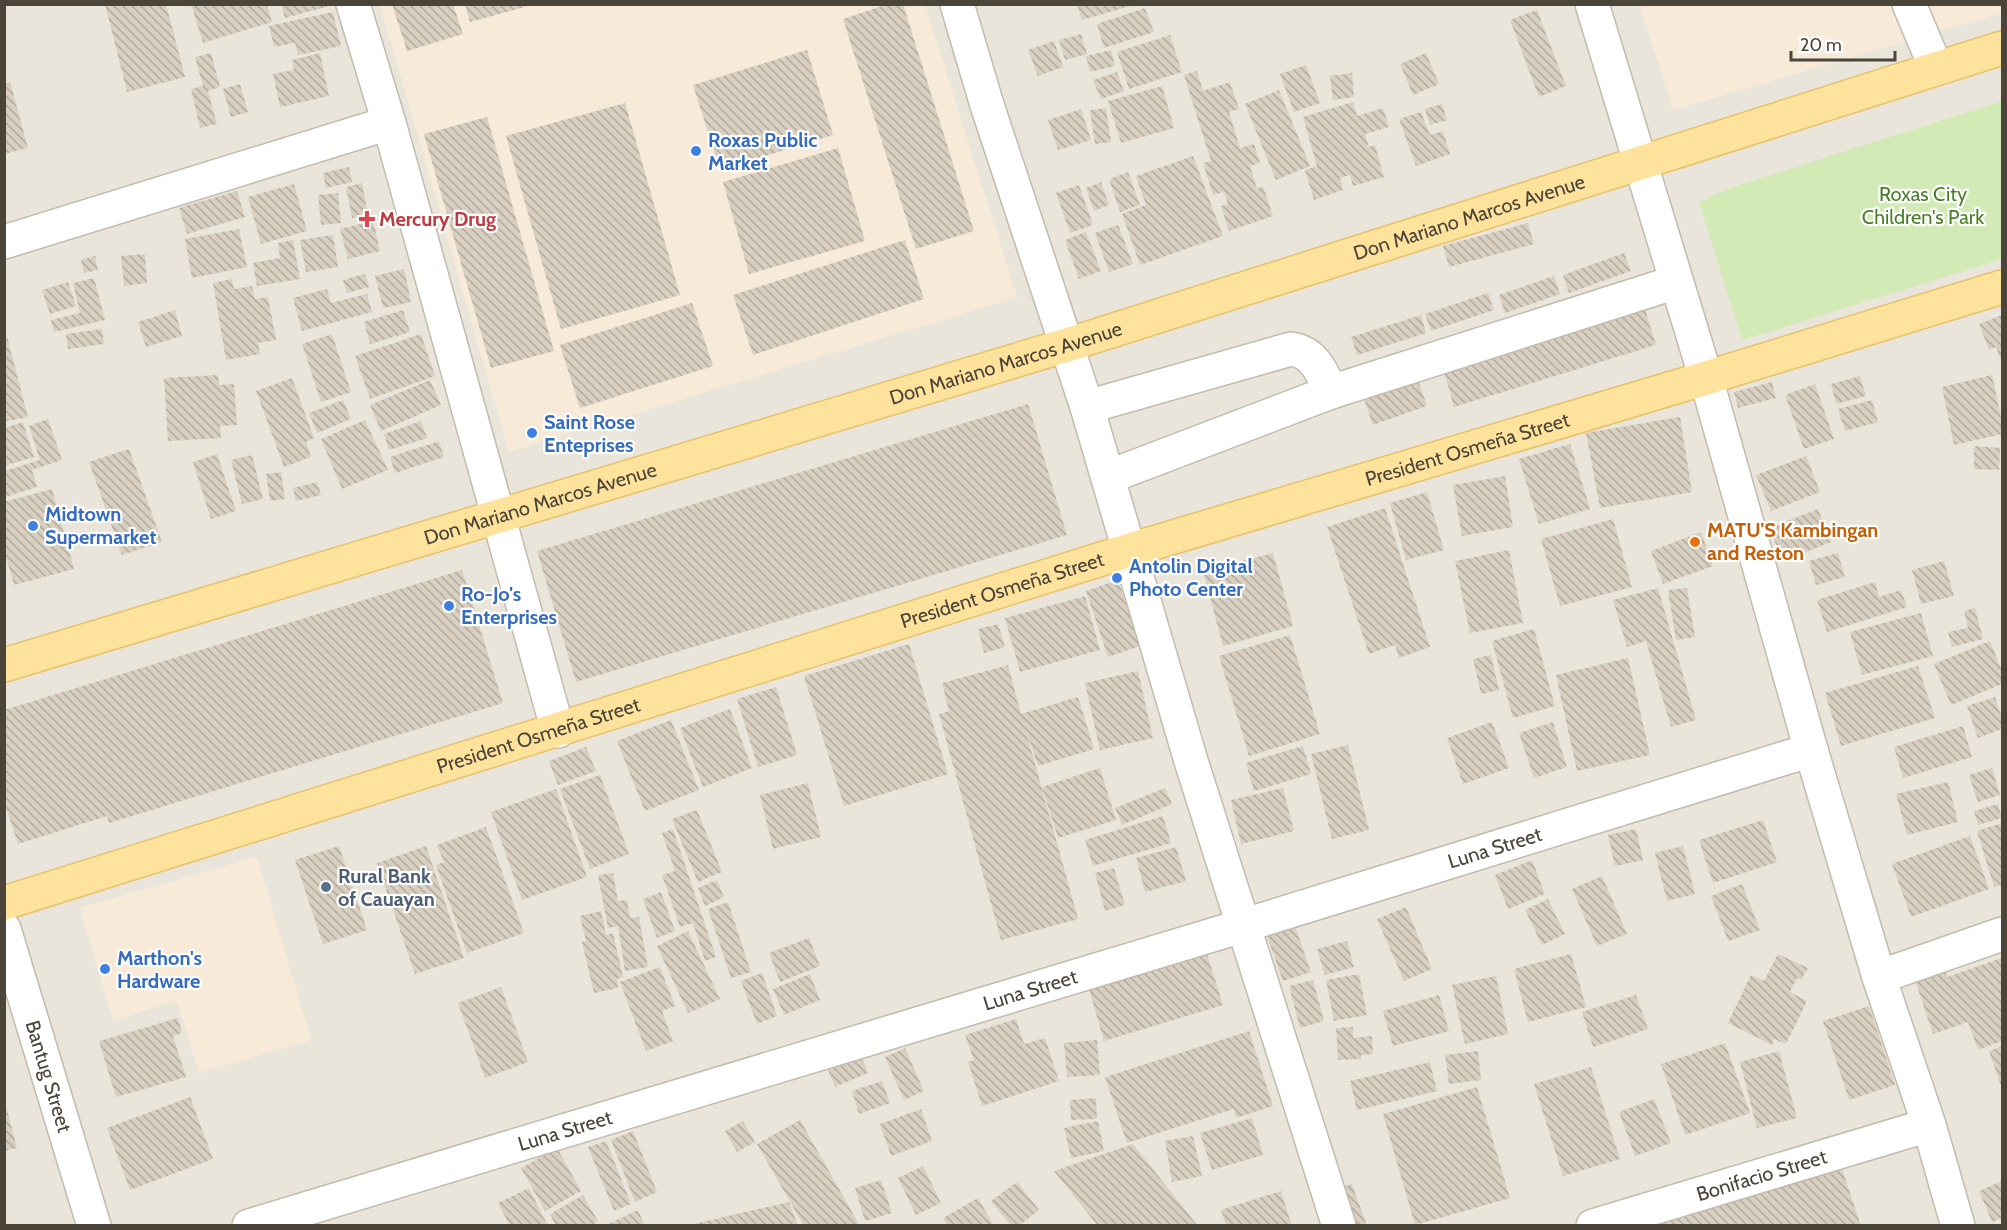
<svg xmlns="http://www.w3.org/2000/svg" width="2007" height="1230" viewBox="0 0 2007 1230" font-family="Cabin,sans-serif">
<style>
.residential{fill:#eae5da}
.commercial{fill:#f7ead8}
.park{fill:#d2eab5}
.building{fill:url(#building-back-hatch)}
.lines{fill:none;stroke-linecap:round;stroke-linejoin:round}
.minor-casing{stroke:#c2bbae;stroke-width:36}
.major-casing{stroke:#e6c16a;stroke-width:36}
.minor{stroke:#fff;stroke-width:33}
.major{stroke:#ffe39c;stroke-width:33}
.shop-dot{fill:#3f7fe0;stroke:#fff;stroke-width:2}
.health-dot{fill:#e0444e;stroke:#fff;stroke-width:2}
.food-dot{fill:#e8710a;stroke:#fff;stroke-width:2}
.service-dot{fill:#5c6f8a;stroke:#fff;stroke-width:2}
.labels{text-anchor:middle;stroke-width:4.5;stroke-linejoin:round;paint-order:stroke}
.shop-label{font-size:20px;font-weight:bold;fill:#366cbe;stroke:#fff;text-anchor:start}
.park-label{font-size:20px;fill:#4a7f2a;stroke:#fff}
.street-label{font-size:20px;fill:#4b4439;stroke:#fff}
.health-label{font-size:20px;font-weight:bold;fill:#be3a42;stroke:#fff;text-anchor:start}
.food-label{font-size:20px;font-weight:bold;fill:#c56008;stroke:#fff;text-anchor:start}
.service-label{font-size:20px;font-weight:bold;fill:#4e5e75;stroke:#fff;text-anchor:start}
</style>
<defs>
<pattern id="building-back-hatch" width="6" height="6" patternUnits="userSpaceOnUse" patternTransform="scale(1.5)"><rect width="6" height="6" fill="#d8cfc1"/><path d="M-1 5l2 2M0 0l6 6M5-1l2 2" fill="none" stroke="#b1aa9e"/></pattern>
</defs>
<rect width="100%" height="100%" fill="#f6f3ec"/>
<!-- residential -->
<rect class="residential" x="5" y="5" width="1997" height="1220"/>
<!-- commercial -->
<g class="commercial">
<path d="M2002 4V13L1673 110 1640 5Z"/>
<path d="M380 5H925L1017 297 509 452Z"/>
<path d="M257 857 311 1040 199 1073 177 1001 113 1020 80 908Z"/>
</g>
<!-- park -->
<path class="park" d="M2002 101V259L1742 340 1699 202 1724 190Z"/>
<!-- building -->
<g class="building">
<path d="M105 4H166L185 77 127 92Z"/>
<path d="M191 4H267L272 22 203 43Z"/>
<path d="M281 4H333V5L285 18Z"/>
<path d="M392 4H453L463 34 407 51Z"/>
<path d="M465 4H532V5L470 22Z"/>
<path d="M888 4H903L974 231 916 249 843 19Z"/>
<path d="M1077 4H1134V5L1082 20Z"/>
<path d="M1145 8 1154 32 1104 48 1097 24Z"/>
<path d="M1537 10 1566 86 1539 97 1510 20Z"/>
<path d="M333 12 341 46 298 55 295 43 274 47 269 26Z"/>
<path d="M1081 34 1087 54 1065 60 1059 40Z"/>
<path d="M1170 35 1182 72 1129 89 1117 52Z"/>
<path d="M1054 41 1063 67 1038 76 1028 50Z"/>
<path d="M807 50 833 135 720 170 693 85Z"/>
<path d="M1111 50 1115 66 1090 72 1086 56Z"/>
<path d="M211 53 220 87 208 91 217 124 200 128 191 89 203 86 195 57Z"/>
<path d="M320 53 329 96 280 107 273 74 294 70 292 60Z"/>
<path d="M1426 53 1439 84 1413 95 1400 64Z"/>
<path d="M1306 65 1320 103 1294 112 1280 74Z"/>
<path d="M1197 71 1203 91 1230 82 1239 109 1229 112 1240 148 1254 144 1260 163 1250 166 1257 189 1263 186 1273 216 1229 231 1221 206 1228 204 1224 192 1213 195 1203 163 1211 161 1184 75Z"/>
<path d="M1117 72 1124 91 1101 99 1093 80Z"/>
<path d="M1352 73 1354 97 1333 100 1330 76Z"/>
<path d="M10 82 28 148 4 154V84Z"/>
<path d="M240 84 248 112 231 117 223 89Z"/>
<path d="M1162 86 1174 128 1121 143 1108 101Z"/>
<path d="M1279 90 1310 166 1276 180 1245 104Z"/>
<path d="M1353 102 1357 116 1383 108 1389 127 1365 134 1369 147 1375 145 1384 177 1353 186 1350 175 1340 178 1343 190 1314 200 1305 170 1317 166 1303 117Z"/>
<path d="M625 103 680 295 561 329 506 136Z"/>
<path d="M1442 104 1447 120 1430 125 1425 109Z"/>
<path d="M1106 108 1111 142 1095 144 1090 110Z"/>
<path d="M1081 109 1091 140 1058 150 1048 120Z"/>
<path d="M1421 112 1430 135 1443 131 1450 154 1416 166 1399 119Z"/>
<path d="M487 117 554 351 491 368 424 134Z"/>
<path d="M838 148 865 241 749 274 723 182Z"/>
<path d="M1193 156 1223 236 1140 265 1122 214 1146 205 1136 176Z"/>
<path d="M349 167 352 182 326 188 323 173Z"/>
<path d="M1128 172 1140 205 1120 212 1109 179Z"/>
<path d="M1101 182 1109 205 1094 211 1086 188Z"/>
<path d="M362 183 368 215 352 218 346 187Z"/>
<path d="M294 184 307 231 261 244 248 197Z"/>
<path d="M1079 185 1093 225 1070 233 1056 193Z"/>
<path d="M237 191 245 217 187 234 179 208Z"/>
<path d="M338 193 341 223 321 225 318 195Z"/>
<path d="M373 221 380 251 348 259 340 229Z"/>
<path d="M1528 223 1534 244 1449 267 1443 246Z"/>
<path d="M1118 225 1133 264 1109 272 1095 233Z"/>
<path d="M239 229 247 267 192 278 185 239Z"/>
<path d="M1086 232 1101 271 1079 279 1065 240Z"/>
<path d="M333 235 338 267 306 272 300 240Z"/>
<path d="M293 240 300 279 257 286 253 263 280 258 278 243Z"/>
<path d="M905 240 924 299 753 355 733 295Z"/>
<path d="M1624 253 1631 271 1569 293 1563 275Z"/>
<path d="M145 254 147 283 124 286 121 256Z"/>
<path d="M95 256 98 270 84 273 81 260Z"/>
<path d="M404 269 411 302 383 308 375 276Z"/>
<path d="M365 274 369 287 347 293 343 280Z"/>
<path d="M1554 276 1560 294 1505 313 1499 295Z"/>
<path d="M94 278 105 320 54 332 51 320 80 313 73 283Z"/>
<path d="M232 279 234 289 252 286 255 299 268 297 276 340 258 343 260 354 226 360 213 283Z"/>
<path d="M68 282 76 306 50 314 42 290Z"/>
<path d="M327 289 331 303 367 294 372 312 302 331 293 298Z"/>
<path d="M1488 293 1494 310 1431 331 1425 314Z"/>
<path d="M1642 300 1656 345 1454 407 1441 361Z"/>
<path d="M692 303 713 366 580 408 560 345Z"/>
<path d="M175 310 182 336 146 347 138 322Z"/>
<path d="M403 310 410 332 370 344 364 322Z"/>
<path d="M1421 315 1426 333 1357 355 1351 337Z"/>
<path d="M2002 315V363L1996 347 1989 350 1979 324Z"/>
<path d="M5 329 28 417 4 422V330Z"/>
<path d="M102 329 104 344 68 349 66 334Z"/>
<path d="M332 334 351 392 321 402 302 344Z"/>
<path d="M421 334 435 376 370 399 355 356Z"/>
<path d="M218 375 219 385 234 384 237 425 220 426 221 438 168 441 164 378Z"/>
<path d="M1992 375 2002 422V434L1954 445 1942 387Z"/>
<path d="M1860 376 1866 396 1836 404 1831 384Z"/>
<path d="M1417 377 1427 406 1373 425 1363 396Z"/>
<path d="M292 378 314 438 306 442 311 457 284 467 256 391Z"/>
<path d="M430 380 441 405 381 431 370 405Z"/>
<path d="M1772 382 1776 398 1738 408 1734 392Z"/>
<path d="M1815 384 1834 439 1804 449 1785 395Z"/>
<path d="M343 400 351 419 317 433 309 413Z"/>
<path d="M1872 400 1878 422 1845 431 1838 409Z"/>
<path d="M1028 404 1067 535 576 682 537 551Z"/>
<path d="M1680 417 1692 492 1600 508 1586 433Z"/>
<path d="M48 419 62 460 32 470 37 487 5 497 4 471 40 460 29 426Z"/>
<path d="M365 420 388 470 342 489 321 439Z"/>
<path d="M421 421 427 438 389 450 384 434Z"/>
<path d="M23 422 34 457 4 466V428Z"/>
<path d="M439 441 444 457 395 473 390 457Z"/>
<path d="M1570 444 1590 509 1539 524 1519 459Z"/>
<path d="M1974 446 2000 448 1999 470 1974 469Z"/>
<path d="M129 449 162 542 122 555 89 462Z"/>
<path d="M217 454 236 511 211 519 193 462Z"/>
<path d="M252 455 263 499 242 504 231 460Z"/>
<path d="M1806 456 1820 492 1771 511 1756 475Z"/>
<path d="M281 472 285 499 270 501 266 474Z"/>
<path d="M1505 476 1513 527 1462 536 1453 485Z"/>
<path d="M317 482 321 495 296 501 293 488Z"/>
<path d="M52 489 74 569 14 585 4 549V502Z"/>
<path d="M1427 492 1444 550 1406 560 1390 503Z"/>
<path d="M1385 508 1430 647 1399 658 1395 645 1369 654 1327 527Z"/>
<path d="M1818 509 1831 542 1783 561 1769 528Z"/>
<path d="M1613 519 1632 587 1560 606 1541 539Z"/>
<path d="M1701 532 1713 566 1663 584 1651 551Z"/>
<path d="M1509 550 1523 623 1470 633 1455 561Z"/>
<path d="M1273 553 1293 626 1223 646 1203 571Z"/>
<path d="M1838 553 1845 577 1816 585 1809 561Z"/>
<path d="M1944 561 1954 596 1921 604 1912 570Z"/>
<path d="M462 570 503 703 109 823 107 816 18 844 4 801V710Z"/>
<path d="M1118 580 1140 646 1108 657 1086 591Z"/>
<path d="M1875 582 1879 597 1901 590 1907 607 1827 632 1817 600Z"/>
<path d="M1658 588 1696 720 1671 727 1646 641 1627 647 1613 600Z"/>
<path d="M1687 588 1695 637 1676 640 1668 590Z"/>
<path d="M1085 596 1100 650 1020 672 1005 618Z"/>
<path d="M1975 608 1983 639 1952 647 1948 632 1968 628 1964 611Z"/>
<path d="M1921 613 1933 656 1862 675 1850 632Z"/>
<path d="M998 624 1005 647 984 653 978 629Z"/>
<path d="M1534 629 1555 706 1513 718 1492 641Z"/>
<path d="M1290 635 1320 734 1249 756 1219 656Z"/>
<path d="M1990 641 2002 671V684L1951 705 1934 664Z"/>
<path d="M909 644 948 774 844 806 804 676Z"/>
<path d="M1491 655 1499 690 1481 694 1473 659Z"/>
<path d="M1628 658 1650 755 1577 771 1556 675Z"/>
<path d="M1008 665 1021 714 1078 697 1094 749 1038 766 1025 727 1078 919 1001 940 939 714 949 711 942 683Z"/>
<path d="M1918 666 1935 718 1841 746 1825 693Z"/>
<path d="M1138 671 1153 738 1100 750 1085 683Z"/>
<path d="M776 687 797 755 758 767 737 699Z"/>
<path d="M1995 697 2002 718V729L1978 738 1967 706Z"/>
<path d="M730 709 752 768 703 787 680 728Z"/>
<path d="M671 720 699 790 645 811 617 741Z"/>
<path d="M1492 722 1509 768 1463 784 1447 738Z"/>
<path d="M1553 722 1567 767 1534 778 1519 733Z"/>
<path d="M1963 726 1972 757 1903 778 1894 747Z"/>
<path d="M1348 745 1369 830 1332 839 1311 754Z"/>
<path d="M1303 746 1311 774 1254 791 1246 763Z"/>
<path d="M586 747 596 771 558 785 549 761Z"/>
<path d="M1100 768 1116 820 1058 838 1042 787Z"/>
<path d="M1992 768 2000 795 1978 802 1969 775Z"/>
<path d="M600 775 629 854 590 869 560 789Z"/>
<path d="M1948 782 1958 822 1907 835 1896 794Z"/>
<path d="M808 783 821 837 773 849 760 795Z"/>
<path d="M1165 788 1172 804 1122 825 1115 808Z"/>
<path d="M1283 788 1294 831 1241 844 1231 800Z"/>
<path d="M556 789 587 877 522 900 491 812Z"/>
<path d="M1998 804 2002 818 1978 825 1974 811Z"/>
<path d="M697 810 722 872 698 882 672 819Z"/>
<path d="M1163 816 1171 843 1093 866 1085 840Z"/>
<path d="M1763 820 1777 862 1713 883 1699 840Z"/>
<path d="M2002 823V885L1994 887 1977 831Z"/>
<path d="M486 827 524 933 467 953 436 865 444 862 437 845Z"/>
<path d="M673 829 716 957 705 961 693 923 680 927 662 875 675 871 662 833Z"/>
<path d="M1636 829 1643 860 1615 866 1608 835Z"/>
<path d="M1970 836 1989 889 1911 917 1892 864Z"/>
<path d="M339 846 367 930 323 944 295 860Z"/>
<path d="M426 846 464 958 415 974 377 863Z"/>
<path d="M1683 846 1695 894 1667 901 1655 853Z"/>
<path d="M1176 847 1186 881 1145 892 1136 858Z"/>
<path d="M1532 860 1545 894 1508 909 1495 875Z"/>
<path d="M1114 868 1125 905 1105 911 1095 873Z"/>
<path d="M613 873 618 901 627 900 630 918 639 917 648 967 625 971 618 926 608 928 598 875Z"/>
<path d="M1602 876 1627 934 1597 946 1572 889Z"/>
<path d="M717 880 724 897 705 906 698 888Z"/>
<path d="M1742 884 1760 930 1728 941 1711 896Z"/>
<path d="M661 892 675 931 657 938 643 899Z"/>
<path d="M1548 899 1565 934 1542 945 1525 910Z"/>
<path d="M728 902 751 972 731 978 708 909Z"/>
<path d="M1406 907 1432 969 1404 981 1377 919Z"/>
<path d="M601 911 606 935 613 933 623 977 617 979 618 988 594 993 582 942 586 941 580 916Z"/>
<path d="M1295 926 1311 972 1283 981 1267 936Z"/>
<path d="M688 931 720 999 688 1013 657 946Z"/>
<path d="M809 938 820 966 780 982 769 953Z"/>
<path d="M1347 941 1354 967 1325 975 1317 949Z"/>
<path d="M1207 954 1223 1005 1104 1041 1089 989Z"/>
<path d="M1571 954 1586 1007 1528 1022 1514 969Z"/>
<path d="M1778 954 1808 968 1801 980 1797 978 1790 992 1807 1001 1786 1044 1774 1039 1772 1045 1728 1023 1751 975 1764 981Z"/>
<path d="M2002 958V1041L1978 1050 1968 1022 1933 1034 1914 977 1944 967 1947 977Z"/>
<path d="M660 967 675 1006 662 1011 673 1041 646 1051 620 982Z"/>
<path d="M762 973 777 1016 757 1024 741 981Z"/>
<path d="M810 974 820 1000 784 1015 773 989Z"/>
<path d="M1359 974 1367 1015 1334 1021 1326 980Z"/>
<path d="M1496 976 1508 1034 1465 1044 1452 985Z"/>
<path d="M1313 980 1324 1021 1300 1028 1289 986Z"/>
<path d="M501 987 528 1062 485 1078 458 1003Z"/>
<path d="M1439 995 1449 1031 1393 1046 1383 1011Z"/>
<path d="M1636 995 1648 1029 1593 1047 1582 1012Z"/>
<path d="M1869 1006 1895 1085 1849 1100 1823 1021Z"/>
<path d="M178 1018 182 1033 173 1036 186 1077 116 1097 99 1041Z"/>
<path d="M1016 1019 1024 1044 1045 1038 1059 1081 982 1106 968 1062 974 1060 965 1035Z"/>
<path d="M1353 1027V1038L1372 1036 1373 1054 1361 1055V1059L1338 1060 1336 1028Z"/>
<path d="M1249 1031 1273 1106 1236 1118 1234 1109 1127 1143 1105 1077Z"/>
<path d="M1097 1040 1100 1075 1067 1077 1064 1043Z"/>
<path d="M1725 1043 1750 1113 1685 1135 1661 1064Z"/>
<path d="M2002 1046V1089L1989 1051Z"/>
<path d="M905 1048 924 1091 904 1100 885 1057Z"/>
<path d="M859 1051 868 1073 835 1087 826 1065Z"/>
<path d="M1478 1051 1481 1080 1449 1084 1445 1055Z"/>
<path d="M1779 1051 1797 1118 1757 1128 1740 1062Z"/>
<path d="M1430 1062 1437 1091 1357 1110 1350 1081Z"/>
<path d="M1591 1067 1620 1159 1563 1176 1534 1084Z"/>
<path d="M882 1081 890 1103 859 1114 852 1091Z"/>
<path d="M1477 1087 1510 1198 1415 1225 1383 1114Z"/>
<path d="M190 1097 213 1159 130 1190 107 1128Z"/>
<path d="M1096 1098 1097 1119 1071 1120 1070 1100Z"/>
<path d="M1654 1099 1671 1143 1635 1156 1619 1112Z"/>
<path d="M5 1102 17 1148 5 1151Z"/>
<path d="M921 1109 932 1141 891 1156 880 1124Z"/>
<path d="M1252 1118 1263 1155 1212 1170 1200 1133Z"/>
<path d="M800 1120 860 1226H804L757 1144Z"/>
<path d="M743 1121 755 1142 737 1152 725 1131Z"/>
<path d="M1098 1121 1104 1151 1071 1158 1064 1128Z"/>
<path d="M633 1131 657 1192 635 1202 611 1140Z"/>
<path d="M1193 1136 1202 1176 1172 1182 1165 1141Z"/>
<path d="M606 1141 631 1204 614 1211 588 1147Z"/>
<path d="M1133 1144 1198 1226H1098L1054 1171Z"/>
<path d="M557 1148 581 1191 545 1211 521 1168Z"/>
<path d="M1840 1163 1861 1226H1659V1225Z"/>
<path d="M923 1166 941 1203 916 1215 898 1178Z"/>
<path d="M881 1180 892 1213 865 1221 855 1188Z"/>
<path d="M2002 1181V1218L1992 1222 1979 1191Z"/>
<path d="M1017 1182 1039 1210 1019 1226H1011L991 1201Z"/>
<path d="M1352 1184 1366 1223 1358 1226H1349L1336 1189Z"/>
<path d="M529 1188 548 1226H510L498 1203Z"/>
<path d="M1281 1191 1292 1226H1226L1221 1210Z"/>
<path d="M583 1195 598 1221 591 1226H556L550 1214Z"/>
<path d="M978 1198 994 1226H948L943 1218Z"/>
<path d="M789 1202 798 1226H689V1225Z"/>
<path d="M638 1210 645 1226H604Z"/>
</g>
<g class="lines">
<defs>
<g id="minor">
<path d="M353 4 389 123 558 731"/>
<path d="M957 4 987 105 1087 407 1191 761 1339 1226"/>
<path d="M1592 4 1706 378 1811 750 1879 977 1929 1125 1958 1226"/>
<path d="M1909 4 1936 68"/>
<path d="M4 242 389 123"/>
<path d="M1087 407 1291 349C1314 352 1322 372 1331 392"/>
<path d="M1108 477 1331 392 1676 282"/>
<path id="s1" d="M4 929 94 1226"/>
<path d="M1879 977 2002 934"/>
<path id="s2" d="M249 1226 1242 926 1811 750"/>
<path id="s3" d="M1593 1226 1929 1125"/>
</g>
<g id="major">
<path id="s4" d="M4 665 1067 345 2002 48"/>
<path id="s5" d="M4 903 1130 550 1706 378 2002 287"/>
</g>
</defs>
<!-- minor casing -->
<use href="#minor" class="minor-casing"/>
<!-- major casing -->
<use href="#major" class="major-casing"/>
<!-- minor -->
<use href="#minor" class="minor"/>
<!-- major -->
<use href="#major" class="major"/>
</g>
<!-- markers -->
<g class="shop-dot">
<circle cx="696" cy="151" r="6"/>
<circle cx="532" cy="433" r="6"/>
<circle cx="33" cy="526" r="6"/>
<circle cx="1117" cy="578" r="6"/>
<circle cx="449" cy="606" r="6"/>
<circle cx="105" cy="969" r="6"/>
</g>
<path class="health-dot" d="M364 210h6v6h6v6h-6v6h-6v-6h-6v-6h6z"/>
<circle class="food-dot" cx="1695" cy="542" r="6"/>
<circle class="service-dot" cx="326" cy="887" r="6"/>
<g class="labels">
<!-- shop labels -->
<g class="shop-label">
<text x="708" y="147">Roxas Public<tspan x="708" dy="23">Market</tspan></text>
<text x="544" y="429">Saint Rose<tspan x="544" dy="23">Enteprises</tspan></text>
<text x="45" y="521">Midtown<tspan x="45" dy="23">Supermarket</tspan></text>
<text x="1129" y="573">Antolin Digital<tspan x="1129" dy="23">Photo Center</tspan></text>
<text x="461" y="601">Ro-Jo's<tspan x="461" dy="23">Enterprises</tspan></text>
<text x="117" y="965">Marthon's<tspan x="117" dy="23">Hardware</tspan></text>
</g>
<!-- park labels -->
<g class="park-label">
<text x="1923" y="201">Roxas City<tspan x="1923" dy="23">Children's Park</tspan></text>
</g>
<!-- street labels -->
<g class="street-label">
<text dy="7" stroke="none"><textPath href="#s4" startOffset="1532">Don Mariano Marcos Avenue</textPath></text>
<text dy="7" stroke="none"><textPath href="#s4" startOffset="1046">Don Mariano Marcos Avenue</textPath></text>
<text dy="7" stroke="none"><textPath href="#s5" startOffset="1532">President Osmeña Street</textPath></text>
<text dy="7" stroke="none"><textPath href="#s4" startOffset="560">Don Mariano Marcos Avenue</textPath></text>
<text dy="7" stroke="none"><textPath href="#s5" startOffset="1046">President Osmeña Street</textPath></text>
<text dy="7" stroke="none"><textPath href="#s5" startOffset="560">President Osmeña Street</textPath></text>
<text dy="7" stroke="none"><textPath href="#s2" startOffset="1302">Luna Street</textPath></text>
<text dy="7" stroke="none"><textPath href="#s2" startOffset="816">Luna Street</textPath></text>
<text dy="7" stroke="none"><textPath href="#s1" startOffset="154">Bantug Street</textPath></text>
<text dy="7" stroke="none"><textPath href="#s2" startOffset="330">Luna Street</textPath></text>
<text dy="7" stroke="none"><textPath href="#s3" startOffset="176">Bonifacio Street</textPath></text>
</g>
<!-- health labels -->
<g class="health-label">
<text x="379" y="226">Mercury Drug</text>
</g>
<!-- food labels -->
<g class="food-label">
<text x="1707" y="537">MATU'S Kambingan<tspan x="1707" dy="23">and Reston</tspan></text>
</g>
<!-- service labels -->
<g class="service-label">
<text x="338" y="883">Rural Bank<tspan x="338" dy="23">of Cauayan</tspan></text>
</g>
</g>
<!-- border -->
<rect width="2007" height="1230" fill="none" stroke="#4b4439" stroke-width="12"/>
<!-- scale -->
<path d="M1791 51v9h104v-9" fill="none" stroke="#4b4439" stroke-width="3"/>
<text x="1800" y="51" font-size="18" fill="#4b4439" stroke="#ffffff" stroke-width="4.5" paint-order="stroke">20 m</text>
</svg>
